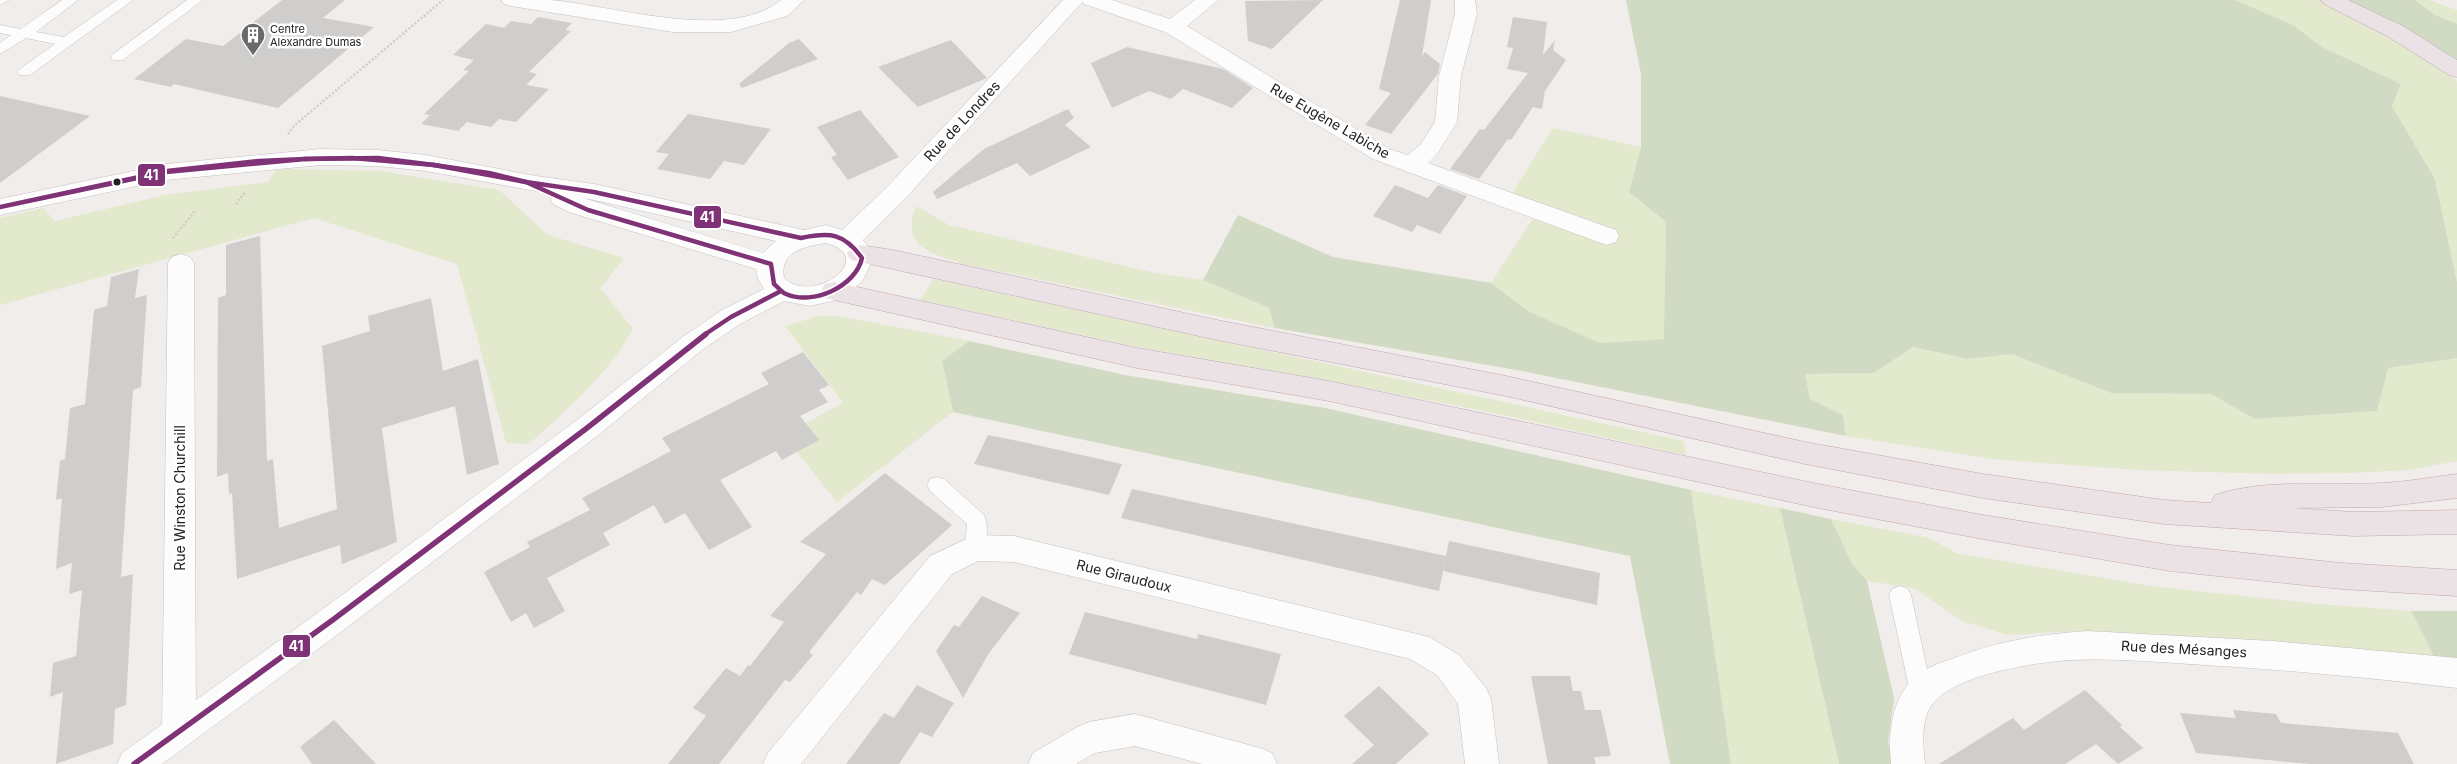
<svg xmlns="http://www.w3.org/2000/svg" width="2457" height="764" viewBox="0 0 2457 764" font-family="Inter,sans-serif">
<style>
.grass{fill:#e2e9cd}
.forest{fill:#d1dbc3}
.building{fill:#d0cecc}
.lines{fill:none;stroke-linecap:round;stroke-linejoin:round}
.service-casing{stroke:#c3c2c1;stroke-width:1}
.minor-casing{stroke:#c3c2c1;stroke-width:1}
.tertiary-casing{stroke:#c3c2c1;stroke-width:1}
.motorway-casing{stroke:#c2a5b3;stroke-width:1}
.path{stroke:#d7caca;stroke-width:2.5;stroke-dasharray:2 2;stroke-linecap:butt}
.service{fill:#fdfcfc;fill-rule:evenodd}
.minor{fill:#fdfcfc;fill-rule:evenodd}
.tertiary{fill:#fdfcfc;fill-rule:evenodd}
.motorway{fill:#ebe2e5;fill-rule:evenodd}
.bus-1-far1-casing{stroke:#fff;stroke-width:8}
.bus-1-casing{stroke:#fff;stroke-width:9}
.bus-1-far1{stroke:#7f3376;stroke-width:4.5}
.bus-1{stroke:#7f3376;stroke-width:5.5}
.bus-dot{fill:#222;stroke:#fff;stroke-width:2}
.labels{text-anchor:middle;stroke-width:5;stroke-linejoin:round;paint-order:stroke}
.far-poi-label{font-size:11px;fill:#222;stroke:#fff;text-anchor:start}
.street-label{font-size:14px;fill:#222;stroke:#fff}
.line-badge{stroke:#fff;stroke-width:2}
.badge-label{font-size:14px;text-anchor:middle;font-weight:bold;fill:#fff}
</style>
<rect width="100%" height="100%" fill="#f0edeb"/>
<!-- grass -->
<g class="grass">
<path d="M2235 0H2318L2360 21 2438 66 2457 81V282L2435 179 2392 106 2401 84 2322 47 2293 25Z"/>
<path d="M2415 0H2429L2457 10V24L2435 15Z"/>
<path d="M1553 128 1641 147 1629 192 1666 222 1665 339 1600 343 1528 311 1491 283 1541 206 1511 195Z"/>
<path d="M277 169 380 171 499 190 548 235 624 258 600 288 633 329C608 374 567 410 529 444L506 443 457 264 314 218 0 305V218L43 208 55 221 165 195 268 182Z"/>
<path d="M916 206 949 225 1155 273 1203 280 1269 308 1275 328 963 264C931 253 900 247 916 206Z"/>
<path d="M934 279 1684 441 1686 455 1489 412 1331 381 1142 348 920 300Z"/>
<path d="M819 316H838L969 341 942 361 953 412 837 502 797 452 818 440 806 423 843 403 785 326Z"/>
<path d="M1913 347 1968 359 2012 354 2111 393 2211 394 2255 419 2376 411 2388 368 2457 358V461L2410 470 2349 473 2274 474 2137 470 1992 459 1846 436 1843 415 1810 399 1805 374 1874 373Z"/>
<path d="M1691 490 1780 508 1839 764H1731Z"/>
<path d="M1831 519 1929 538 1956 553 2151 586 2318 604 2411 611 2435 659 2303 645 2077 631 2008 635 1962 621 1914 588 1867 581 1851 562Z"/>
</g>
<!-- forest -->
<g class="forest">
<path d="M1626 0H2235L2293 25 2322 47 2401 84 2392 106 2435 179 2457 282V358L2388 368 2377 411 2255 419 2211 394 2111 393 2012 354 1968 359 1913 347 1874 373 1805 374 1810 399 1843 415 1846 436 1522 371 1275 328 1269 308 1203 280 1238 215 1333 257 1491 283 1528 311 1600 343 1664 339 1666 222 1629 192 1641 147V74Z"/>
<path d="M2342 0H2415L2435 15 2457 24V62Z"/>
<path d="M969 341 1125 375 1325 408 1691 490 1731 764H1670L1630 556 953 412 942 361Z"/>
<path d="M1780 508 1831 519 1851 562 1867 581 1894 698 1888 743 1894 764H1839Z"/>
<path d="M2411 611H2457V661L2435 659Z"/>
</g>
<!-- building -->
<g class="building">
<path d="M282 0H345L323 18 374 27 278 108 174 84 171 87 134 79 186 39 223 46Z"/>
<path d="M1323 0 1272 49 1248 41 1245 1Z"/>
<path d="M1400 0H1431L1422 56 1425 52 1440 64 1438 74 1391 134 1365 125 1391 93 1379 89Z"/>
<path d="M538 17 572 23 565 30 571 31 529 72 537 74 526 85 549 89 516 122 499 119 491 127 467 122 458 131 421 124 430 115 424 114 469 71 463 70 474 60 453 55 486 24 504 28 511 21 531 24Z"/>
<path d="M1513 17 1547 22 1543 55 1555 40 1553 50 1566 60 1545 91 1542 109 1533 107 1511 140 1502 137 1508 139 1479 179 1450 169 1480 129 1484 130 1528 73 1507 69 1513 48 1507 47Z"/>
<path d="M799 39 818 59 742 88 739 84 789 43Z"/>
<path d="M951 40 987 78 918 107 878 67Z"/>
<path d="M1127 47 1223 69 1253 88 1232 108 1183 89 1171 99 1149 91 1112 108 1091 63Z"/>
<path d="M0 96 90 116 0 183Z"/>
<path d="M1068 109 1074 118 1065 125 1091 147 1030 176 1017 163 937 199 933 192 984 149Z"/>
<path d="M860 110 899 157 848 180 831 157 837 155 817 127Z"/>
<path d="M688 114 771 129 744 165 724 161 710 179 657 169 669 154 656 152Z"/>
<path d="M1395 185 1428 198 1438 185 1467 196 1440 234 1417 225 1412 232 1373 216Z"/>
<path d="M260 236 267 461 273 459 279 528 337 509 322 346 370 331 368 316 431 298 443 371 478 359 499 464 467 475 455 406 382 428 397 542 342 564 340 545 237 579 232 493 229 494 228 473 217 477 218 298 226 295V245Z"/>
<path d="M139 269 135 298 147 295 141 387 133 390 121 577 133 574 126 705 115 709 113 744 56 764 63 692 50 697 53 663 76 656 82 590 69 594 72 563 56 569 62 498 56 500 60 461 65 459 70 408 85 404 94 310 107 306 111 277Z"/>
<path d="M803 352 829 385 819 390 828 402 800 416 819 440 782 460 776 451 720 480 752 527 709 550 685 513 665 524 654 505 603 533 610 545 547 578 565 611 534 628 526 613 511 622 484 572 530 547 527 542 590 510 582 498 671 451 662 438 769 384 761 373Z"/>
<path d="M988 435 1023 442 1122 464 1109 495 974 464Z"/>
<path d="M885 473 952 525 885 585 872 579 861 595 857 592 809 652 813 655 790 682 785 680 719 764H668L706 716 693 708 726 668 740 676 748 665 750 666 784 622 770 616 826 554 800 542Z"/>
<path d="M1132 489 1446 556 1439 591 1121 518Z"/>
<path d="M1449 541 1600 573 1597 605 1443 571Z"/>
<path d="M982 596 1020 613 989 653 963 698 936 651 954 625 959 627Z"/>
<path d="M1085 612 1197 639 1198 634 1281 654 1266 705 1069 654Z"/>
<path d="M1531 676H1570L1573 691H1581L1585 710H1601L1611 756 1594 757 1596 764H1548Z"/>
<path d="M917 685 954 703 932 737 920 732 899 764H846L884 713 894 718Z"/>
<path d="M1379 686 1429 734 1396 764H1352L1374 745 1344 716Z"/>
<path d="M2085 690 2122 725 2120 727 2143 748 2118 764 2096 744 2065 764H1939L2013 718 2024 730Z"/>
<path d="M2233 710 2276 714 2281 723 2398 733 2414 764H2310L2196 753 2180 713 2236 718Z"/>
<path d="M334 720 376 764H312L300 747Z"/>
</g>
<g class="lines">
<defs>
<g id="service">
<path d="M0 0H9L0 5Z"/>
<path d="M62 0H78L36 32 64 37 117 0H133L30 75H20L17 72 20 69 55 44 26 38 0 54V43L11 35 0 33V25L21 29Z"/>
<path d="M187 0H203L123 60H113L111 57 113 54Z"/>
<path d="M937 477 944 479 984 515C989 525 987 544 982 554L975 557 968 554 965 548 967 524 930 491 927 485 930 479Z"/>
<path d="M1900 586 1908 589 1911 595 1932 692 1929 699 1921 702 1913 699 1910 692 1889 595 1892 589Z"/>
</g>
<g id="minor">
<path d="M501 0C517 0 534 0 550 0 611 5 730 43 781 0H804L787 16 731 32H673L511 6 504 4Z"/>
<path d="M1081 0H1112L1170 19 1195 0H1218L1187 26 1389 149 1408 155 1421 144 1435 122 1439 76 1455 14V0H1475L1477 14 1461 76 1457 122 1437 154 1428 163 1616 230 1619 236 1616 242 1607 245 1598 242 1373 159 1165 32 1084 4Z"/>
<path d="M181 254 190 257 194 263 196 732 191 743 179 748 167 743 162 732 168 263 172 257Z"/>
<path d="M975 535 1014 536 1429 637 1459 655 1486 688 1491 699 1499 764H1465L1458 704 1437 675 1410 659 1014 562 978 561 952 574 801 764H763L768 753 930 556Z"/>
<path d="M2088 631 2273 641 2457 658V688C2373 678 2289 670 2205 665 2156 662 2106 657 2058 661 2022 665 1959 675 1934 702 1920 718 1923 745 1925 764H1891C1888 736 1891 702 1911 681 1922 669 1939 663 1954 658 1998 641 2041 634 2088 631Z"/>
<path d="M1135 714 1260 748 1272 753 1277 764H1202L1135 746 1095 753 1076 764H1028L1033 753 1077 727 1089 722Z"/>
</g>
<path id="tertiary" d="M1063 0H1084L904 200 863 240 871 250 872 261 863 280 852 291 837 300 810 306 784 301 740 324 702 350 597 436 345 629 162 764H117L122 753 323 609 577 420 684 336 722 310 764 289 758 279 756 269 569 212 553 204 550 198 552 194 426 171 378 166 321 165 166 180 0 215V199L166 164 321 149 378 150 426 155 536 176 594 184 804 230 826 225 842 230 886 188ZM583 198 594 200 776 241 763 253ZM826 243C879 257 814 306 784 278 779 252 805 246 826 243Z"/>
<g id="motorway">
<path d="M2321 0H2348L2403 26 2457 60V77L2449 75 2387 36 2324 4Z"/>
<path d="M860 245 893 250 1222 321 1506 376 1805 442 1983 474 2164 500 2211 503 2215 495C2267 478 2327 486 2381 483 2406 482 2432 477 2457 474V498L2382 507 2293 508 2354 512 2457 510V534L2354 536 2164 524 1983 498 1805 464 1506 396 1222 341 851 260 847 254 851 248Z"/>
<path d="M834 282 1137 348 1329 381 1813 483 1977 514 2170 545 2341 563 2457 570V596L2341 589 2170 571 1977 538 1813 507 1329 401 1137 368 825 298 821 291 825 284Z"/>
</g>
</defs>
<!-- service casing -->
<use href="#service" class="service-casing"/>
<!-- minor casing -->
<use href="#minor" class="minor-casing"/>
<!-- tertiary casing -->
<use href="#tertiary" class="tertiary-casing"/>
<!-- motorway casing -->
<use href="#motorway" class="motorway-casing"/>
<!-- path -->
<g class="path">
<path d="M288 134 295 125 443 0"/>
<path d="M236 204 246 191"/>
<path d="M173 238 195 211"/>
</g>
<!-- service -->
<use href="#service" class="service"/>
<!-- minor -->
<use href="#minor" class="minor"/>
<!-- tertiary -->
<use href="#tertiary" class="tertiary"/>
<!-- motorway -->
<use href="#motorway" class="motorway"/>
<defs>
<g id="bus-1-far1">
<path d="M305 159 166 172 0 207 167 171 259 161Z"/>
<path d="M305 159 378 158 434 165"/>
<path d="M305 159 352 158 434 165"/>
<path d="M434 165 489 173 526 182"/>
<path d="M434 165 526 182"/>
<path d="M526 182 594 192 801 238C830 232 844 233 862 258 856 286 813 306 786 294 781 292 778 287 774 284L771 264 588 210Z"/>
<path d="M704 335 731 317 781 291"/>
</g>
<path id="bus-1" d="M134 764 334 619 587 428 706 334"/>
</defs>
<!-- bus-1-far1 casing -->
<use href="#bus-1-far1" class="bus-1-far1-casing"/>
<!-- bus-1 casing -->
<use href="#bus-1" class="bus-1-casing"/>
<!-- bus-1-far1 -->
<use href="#bus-1-far1" class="bus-1-far1"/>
<!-- bus-1 -->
<use href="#bus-1" class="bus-1"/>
</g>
<!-- icons -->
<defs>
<symbol id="building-pin" viewBox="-11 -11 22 30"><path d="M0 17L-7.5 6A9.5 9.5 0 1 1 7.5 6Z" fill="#6a6968" stroke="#fff"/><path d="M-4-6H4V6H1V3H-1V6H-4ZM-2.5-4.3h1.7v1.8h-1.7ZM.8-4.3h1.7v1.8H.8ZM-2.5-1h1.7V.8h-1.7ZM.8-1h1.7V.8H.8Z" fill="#fff"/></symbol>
</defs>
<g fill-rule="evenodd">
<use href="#building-pin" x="239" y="21" width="28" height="38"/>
</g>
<!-- markers -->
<circle class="bus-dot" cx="117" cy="182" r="4.5"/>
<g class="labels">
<!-- far-poi labels -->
<g class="far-poi-label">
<text x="270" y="33">Centre<tspan x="270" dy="13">Alexandre Dumas</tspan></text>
</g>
<!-- street labels -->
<g class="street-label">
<text transform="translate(962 121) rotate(-47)" y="5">Rue de Londres</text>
<text transform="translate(1330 121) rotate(30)" y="5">Rue Eugène Labiche</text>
<text transform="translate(180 498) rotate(-90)" y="5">Rue Winston Churchill</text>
<text transform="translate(1124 576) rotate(14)" y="5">Rue Giraudoux</text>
<text transform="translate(2184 649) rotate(3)" y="5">Rue des Mésanges</text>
</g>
</g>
<g class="line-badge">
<rect x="137" y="163" width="29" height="24" rx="5" fill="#7f3376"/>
<rect x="693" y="205" width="29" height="24" rx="5" fill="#7f3376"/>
<rect x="282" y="634" width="29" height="24" rx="5" fill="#7f3376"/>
</g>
<g class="badge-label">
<text x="151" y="180">41</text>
<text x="707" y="222">41</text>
<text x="296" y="651">41</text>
</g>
</svg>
